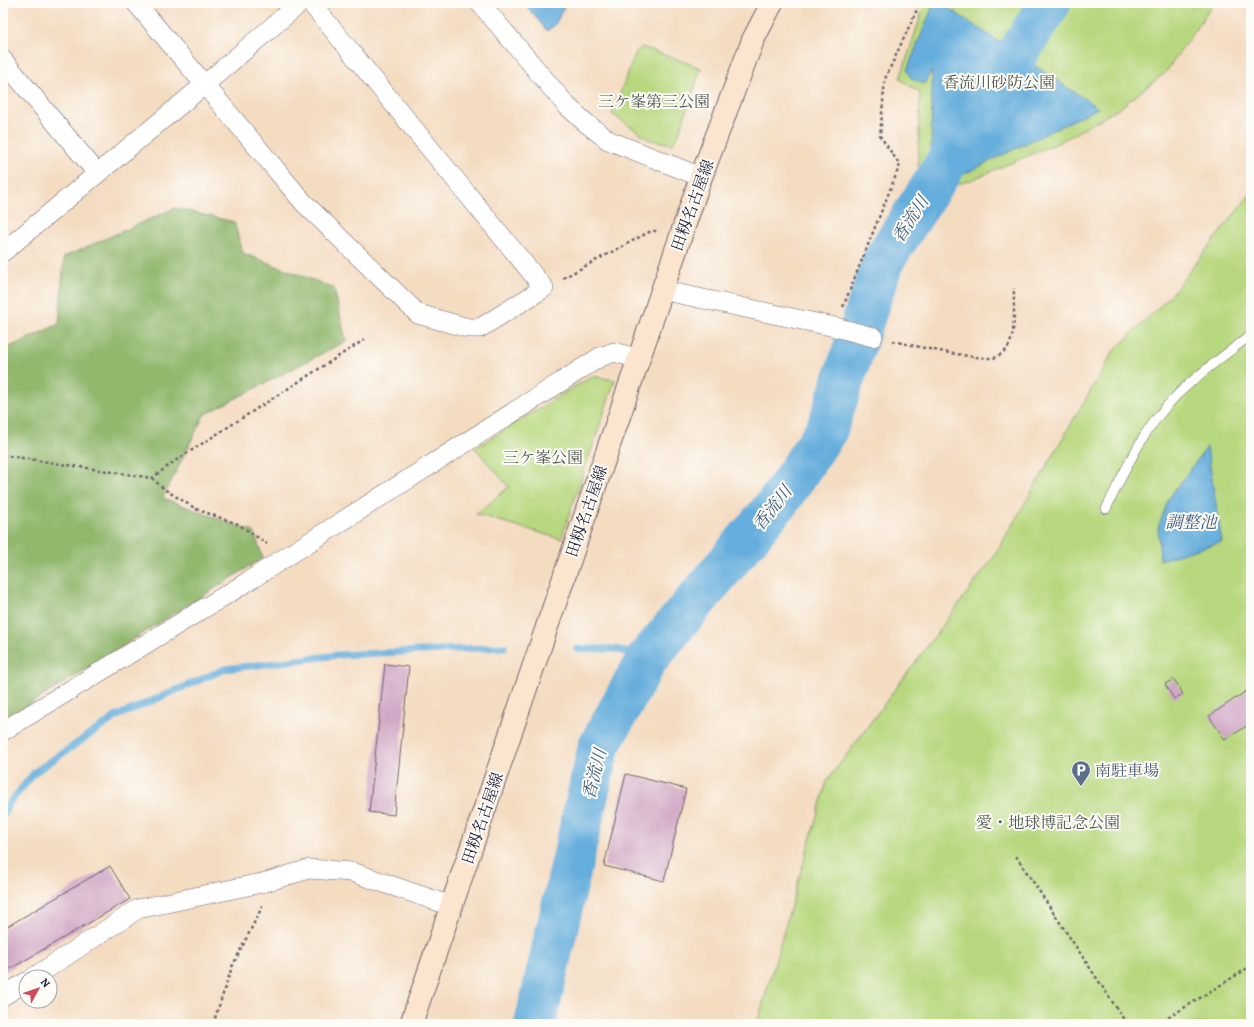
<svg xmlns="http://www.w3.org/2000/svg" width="1254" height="1027" viewBox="0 0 1254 1027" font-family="Alegreya,'Noto Serif JP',serif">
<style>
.green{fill:#b8d87f;stroke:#6d7d5d}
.forest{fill:#92b86e;stroke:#5a6d54}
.water{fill:#65addc;stroke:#44688c}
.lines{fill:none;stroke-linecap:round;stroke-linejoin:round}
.stream{stroke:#65addc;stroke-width:7}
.river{stroke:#65addc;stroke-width:42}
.building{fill:#d1a9c6}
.lane-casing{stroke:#6c636a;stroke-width:10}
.street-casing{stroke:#6c636a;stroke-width:20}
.secondary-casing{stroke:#6c636a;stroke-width:24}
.path{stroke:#6c636a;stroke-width:2.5;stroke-dasharray:3 3;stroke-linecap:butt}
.lane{stroke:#fff;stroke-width:9}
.street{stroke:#fff;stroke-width:19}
.secondary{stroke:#fbe5cf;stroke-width:22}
.labels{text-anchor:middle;stroke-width:4;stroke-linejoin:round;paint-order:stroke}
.park-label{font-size:16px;fill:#4f594f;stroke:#fdfcf7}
.street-label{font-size:16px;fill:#22223b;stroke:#fdfcf7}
.service-label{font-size:16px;fill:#4e5e75;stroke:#fdfcf7;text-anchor:start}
.water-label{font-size:17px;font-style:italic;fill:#3d5a7b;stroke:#fdfcf7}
</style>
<rect width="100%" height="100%" fill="#fdfcf7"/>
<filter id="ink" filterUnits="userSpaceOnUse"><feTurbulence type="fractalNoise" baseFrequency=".025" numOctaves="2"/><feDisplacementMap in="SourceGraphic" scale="8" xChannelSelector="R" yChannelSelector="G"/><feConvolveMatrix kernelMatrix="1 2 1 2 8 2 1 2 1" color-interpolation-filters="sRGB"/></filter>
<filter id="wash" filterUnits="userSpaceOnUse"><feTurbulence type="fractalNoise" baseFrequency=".012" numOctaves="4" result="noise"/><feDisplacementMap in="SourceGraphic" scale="16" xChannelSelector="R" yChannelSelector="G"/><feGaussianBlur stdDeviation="0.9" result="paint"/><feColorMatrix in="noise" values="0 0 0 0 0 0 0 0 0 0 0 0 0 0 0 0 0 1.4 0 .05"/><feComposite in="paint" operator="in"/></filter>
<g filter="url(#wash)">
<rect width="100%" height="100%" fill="#f4dcc1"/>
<!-- green -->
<g class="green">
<path d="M925 3H1214L1165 73 1120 108 1058 143 971 180 949 187 918 166 920 93 900 79Z"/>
<path d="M642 47 701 68 678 136 672 144 650 140 612 114 636 52Z"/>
<path d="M1251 193V1024H757L827 781 993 558 1113 352 1171 295Z"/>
<path d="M592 376 615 380 561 539 476 514 509 487 475 448Z"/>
</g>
<!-- forest -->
<path class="forest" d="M175 208 234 222 243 253 334 288 346 341 204 415 163 498 254 532 263 558 3 721V350L59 324 64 257Z"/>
<!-- water -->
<g class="water">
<path d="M524 3H566L555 25 547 31Z"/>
<path d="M934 3H941L1098 108 952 180 931 163 932 71 924 84 911 78 907 70Z"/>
<path d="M1207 447 1222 542 1160 560 1158 528 1169 498Z"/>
</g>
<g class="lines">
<!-- stream -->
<g class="stream">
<path d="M577 649H616L647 659"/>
<path d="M3 816 7 806 35 772 117 716 225 669 338 655 504 647"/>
</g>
<!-- river -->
<path class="river" d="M535 1024 599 746 647 659 779 501 827 429 883 261 1050 3"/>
</g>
<g id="blocks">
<!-- building -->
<g class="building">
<path d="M385 664 409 667 394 815 369 812Z"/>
<path d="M1174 679 1183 694 1174 699 1165 684Z"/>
<path d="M1251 688V723L1225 740 1209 716Z"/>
<path d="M626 774 686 789 664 881 604 866Z"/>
<path d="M110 866 130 899 3 973V929Z"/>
</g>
</g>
</g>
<g filter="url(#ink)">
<use href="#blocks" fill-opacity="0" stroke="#6c636a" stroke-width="1"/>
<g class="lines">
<defs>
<path id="lane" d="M1106 509C1125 470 1144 428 1175 397 1197 374 1225 355 1251 335"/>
<g id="street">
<path d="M136 3 304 203 418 314 468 328H480L544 288 311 3"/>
<path d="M480 3 567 106 586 123 608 140 701 177"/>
<path d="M3 60 97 173"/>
<path d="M3 252 204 85 300 3"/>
<path d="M661 290 835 327 873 337"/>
<path d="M3 731 239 587 600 357 614 352 639 359"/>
<path d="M34 977 138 909 266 882 309 869 352 872 451 906"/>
<path d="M3 996 26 982"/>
</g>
<path id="secondary" d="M411 1024 701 177 753 40 772 3"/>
</defs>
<!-- lane casing -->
<use href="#lane" class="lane-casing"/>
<!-- street casing -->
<use href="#street" class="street-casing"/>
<!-- secondary casing -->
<use href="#secondary" class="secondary-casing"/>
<!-- path -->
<g class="path">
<path d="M563 278 651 231H658"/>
<path d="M843 307 900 165 880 136 885 79 920 3"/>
<path d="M893 341C911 345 984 362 997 357 1000 355 1005 351 1007 349 1017 333 1013 306 1014 288"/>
<path d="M3 455 152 478 175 461 367 338"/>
<path d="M152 478 164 489 196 509 238 524 267 544"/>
<path d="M1016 856 1127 1024"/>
<path d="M213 1024 232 967 263 905"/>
<path d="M1158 1024 1251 966"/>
</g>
<!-- lane -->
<use href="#lane" class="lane"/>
<!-- street -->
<use href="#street" class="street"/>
<!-- secondary -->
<use href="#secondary" class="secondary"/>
</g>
</g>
<!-- icons -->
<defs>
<symbol id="parking-pin" viewBox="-11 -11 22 30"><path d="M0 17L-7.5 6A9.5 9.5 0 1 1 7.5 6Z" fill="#5c6f8a" stroke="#fdfcf7"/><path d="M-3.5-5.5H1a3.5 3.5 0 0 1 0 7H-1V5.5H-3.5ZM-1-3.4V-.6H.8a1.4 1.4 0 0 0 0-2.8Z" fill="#fff"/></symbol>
</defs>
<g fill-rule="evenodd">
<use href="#parking-pin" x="1070" y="759" width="22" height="30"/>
</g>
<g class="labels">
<!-- park labels -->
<g class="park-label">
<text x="999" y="88">香流川砂防公園</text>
<text x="654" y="107">三ケ峯第三公園</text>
<text x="543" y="463">三ケ峯公園</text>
<text x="1048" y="828">愛・地球博記念公園</text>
</g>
<!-- street labels -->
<g class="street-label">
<text transform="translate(692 205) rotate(-70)" y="6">田籾名古屋線</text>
<text transform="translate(586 511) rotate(-71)" y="6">田籾名古屋線</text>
<text transform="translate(482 818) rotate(-71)" y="6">田籾名古屋線</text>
</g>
<!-- service labels -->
<g class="service-label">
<text x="1095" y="776">南駐車場</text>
</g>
<!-- water labels -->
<g class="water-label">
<text transform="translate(910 219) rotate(-57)" y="6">香流川</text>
<text transform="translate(772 508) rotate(-52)" y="6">香流川</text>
<text x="1191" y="528">調整池</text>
<text transform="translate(594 774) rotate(-76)" y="6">香流川</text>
</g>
</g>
<!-- margin -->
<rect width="1254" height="1027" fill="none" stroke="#fdfcf7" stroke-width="16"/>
<!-- north arrow -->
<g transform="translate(38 989) rotate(50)"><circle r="19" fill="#fdfcf7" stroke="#a5a5ac"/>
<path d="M0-3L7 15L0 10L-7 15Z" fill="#d1495b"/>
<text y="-6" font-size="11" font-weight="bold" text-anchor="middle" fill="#22223b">N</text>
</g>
</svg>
